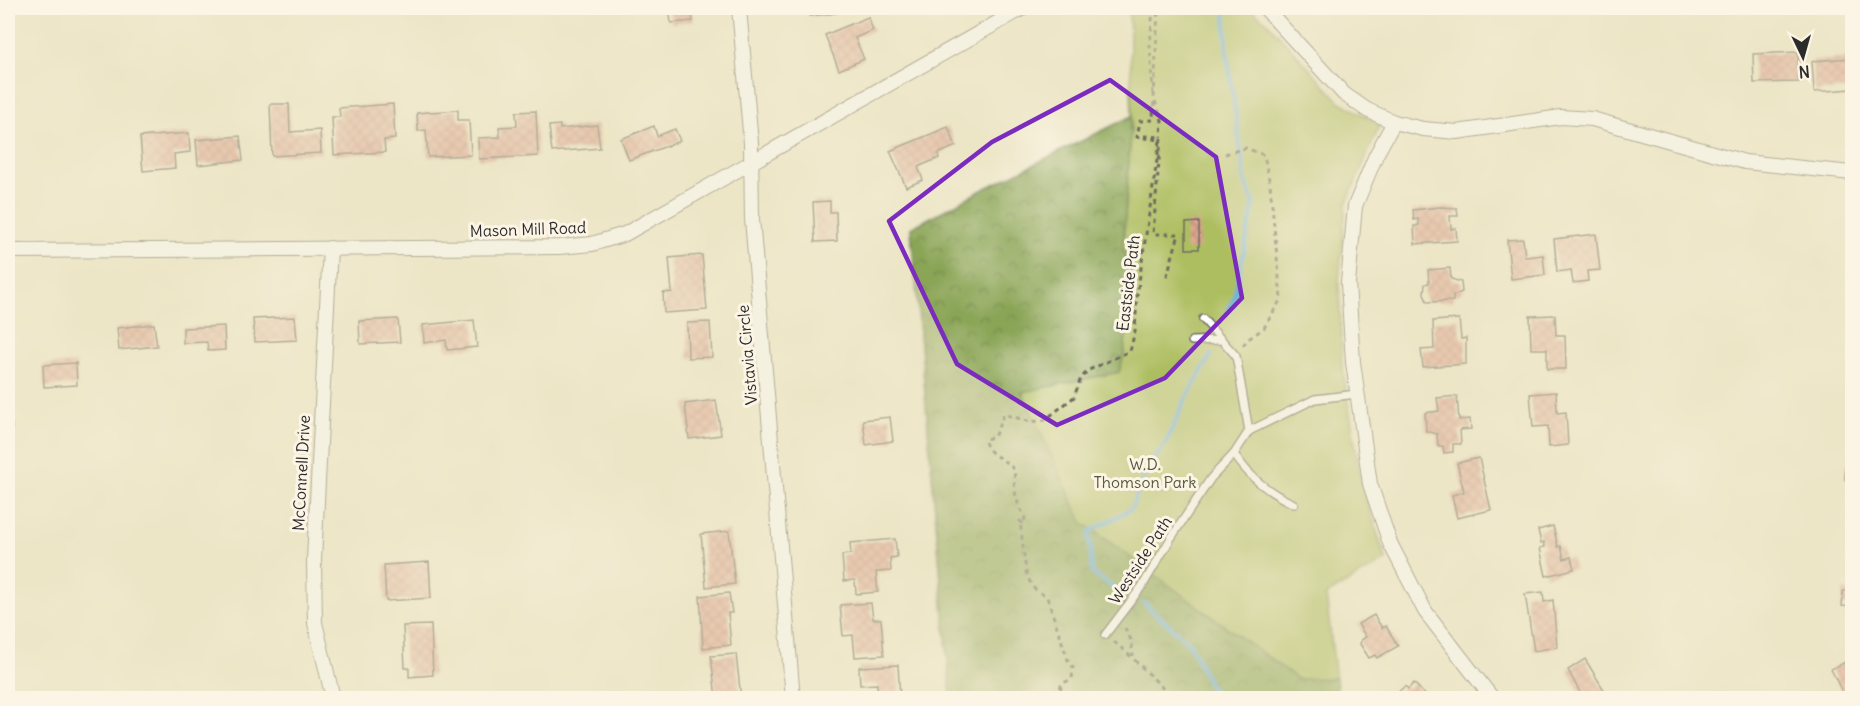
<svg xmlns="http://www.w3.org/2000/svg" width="1860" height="706" viewBox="0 0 1860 706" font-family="Delius,sans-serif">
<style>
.green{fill:#adbe61;stroke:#6c7446;stroke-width:1.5}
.forest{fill:url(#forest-crowns);stroke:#5a6841;stroke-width:1.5}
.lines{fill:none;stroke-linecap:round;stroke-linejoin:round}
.stream{stroke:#65aedd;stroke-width:4.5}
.building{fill:url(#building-cross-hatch)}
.lane-casing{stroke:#6f6c61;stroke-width:10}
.street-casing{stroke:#6f6c61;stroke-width:16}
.path{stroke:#6f6c61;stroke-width:3;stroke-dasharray:4.5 4.5;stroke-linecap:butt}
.lane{stroke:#fff;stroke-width:7}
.street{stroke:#fff;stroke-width:14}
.marked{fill:none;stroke:#7b2cbf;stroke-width:4.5;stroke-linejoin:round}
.labels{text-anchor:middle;stroke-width:6;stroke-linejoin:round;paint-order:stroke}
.street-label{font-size:16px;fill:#2b2b2b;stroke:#fcf5e5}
.park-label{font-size:16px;fill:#52573b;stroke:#fcf5e5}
</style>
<defs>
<pattern id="forest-crowns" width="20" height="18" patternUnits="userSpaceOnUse" patternTransform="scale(1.5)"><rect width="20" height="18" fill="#8aa557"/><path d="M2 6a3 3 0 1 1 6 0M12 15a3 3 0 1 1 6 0" fill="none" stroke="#718748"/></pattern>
<pattern id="building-cross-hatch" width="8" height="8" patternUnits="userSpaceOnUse" patternTransform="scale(1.5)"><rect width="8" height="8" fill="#e3a693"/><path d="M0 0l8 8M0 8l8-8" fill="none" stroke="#b88778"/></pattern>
</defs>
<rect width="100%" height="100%" fill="#fcf5e5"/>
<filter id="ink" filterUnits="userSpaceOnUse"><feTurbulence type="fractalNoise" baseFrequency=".0167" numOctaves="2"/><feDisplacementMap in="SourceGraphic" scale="12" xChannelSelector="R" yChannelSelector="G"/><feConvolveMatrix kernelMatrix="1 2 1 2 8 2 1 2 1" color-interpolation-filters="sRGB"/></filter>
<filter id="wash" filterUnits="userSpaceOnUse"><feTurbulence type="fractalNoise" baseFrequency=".008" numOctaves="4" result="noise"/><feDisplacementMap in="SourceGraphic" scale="24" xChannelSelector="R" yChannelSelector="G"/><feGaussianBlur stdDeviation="1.35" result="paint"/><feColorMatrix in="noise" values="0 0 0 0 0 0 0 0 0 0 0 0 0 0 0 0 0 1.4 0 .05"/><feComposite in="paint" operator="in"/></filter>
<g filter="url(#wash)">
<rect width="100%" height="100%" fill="#ece5c6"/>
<!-- green -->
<path class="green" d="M1129 8H1249L1267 22 1339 101 1380 125 1346 204 1339 281 1342 363 1361 482 1386 560 1326 595 1338 698H951L911 228 1132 116Z"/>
<!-- forest -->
<path class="forest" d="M1132 116 1123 247 1132 275 1124 355 1119 372 1022 392 1082 522 1298 679 1336 678 1338 698H951L911 228 980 191Z"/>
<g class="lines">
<!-- stream -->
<g class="stream">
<path d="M1225 8 1227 52 1245 181 1254 203 1234 299 1227 312"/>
<path d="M1119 591 1092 573 1089 532 1131 509 1148 467 1166 443 1184 402 1211 355"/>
<path d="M1144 603 1189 643 1216 698"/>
</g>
</g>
<g id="blocks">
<!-- building -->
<g class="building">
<path d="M669 8H691L693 21 671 23Z"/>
<path d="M809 8H836V13L810 16Z"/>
<path d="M868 17 873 30 855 38 864 59 839 70 825 35Z"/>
<path d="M1798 52 1799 82 1754 83 1753 54Z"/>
<path d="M1852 58V89L1814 92 1812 61Z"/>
<path d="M270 104H289L290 132 320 130 321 153 272 156Z"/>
<path d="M393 104 395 139 384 140 385 152 334 155 332 117H340L339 108Z"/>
<path d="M458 110V120H469L471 155 428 157 426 130 418 131 417 113Z"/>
<path d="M536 111 538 156 479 159 478 138 500 137 499 127 517 126 516 112Z"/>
<path d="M560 125V129L597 125 600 148 552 152 549 126Z"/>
<path d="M654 126 657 136 675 129 680 141 629 160 621 139Z"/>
<path d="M948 127 956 146 938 154 939 158 918 167 923 180 906 187 890 151Z"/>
<path d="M189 133 190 152 174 154 175 168 143 171 140 137Z"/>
<path d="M240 136 243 160 198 165 196 140Z"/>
<path d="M830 201V212H836L837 241 815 242 813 202Z"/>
<path d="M1440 207 1457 208 1458 216H1450L1451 229 1456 228 1457 241 1415 244 1414 226 1419 225 1418 219 1414 220 1413 210Z"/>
<path d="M1199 222V249H1186V223Z"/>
<path d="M1596 234 1600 270 1587 271 1588 281 1573 283 1571 270 1557 272 1554 239Z"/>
<path d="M1523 239 1525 257 1543 255 1545 275 1511 279 1507 240Z"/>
<path d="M702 255 707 310 664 313 663 293 672 292 669 258Z"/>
<path d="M1450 268 1451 279 1461 282 1462 292 1453 296V301L1427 302 1424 293 1425 284 1429 283 1428 270Z"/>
<path d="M1555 315 1556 335H1565L1566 369H1547V349H1531L1530 316Z"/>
<path d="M295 317 297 340 255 342 253 319Z"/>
<path d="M398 319 400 342 360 344 359 321Z"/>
<path d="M1459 319 1461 339 1466 338V364L1423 367 1421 350 1434 349 1433 321Z"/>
<path d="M474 320 477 347 447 350 446 340 424 343 423 325Z"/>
<path d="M710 322 712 357 688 358 687 323Z"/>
<path d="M154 324 157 346 119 350 117 328Z"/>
<path d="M224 326 225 350 208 351 207 342 183 343V328Z"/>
<path d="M76 363 77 385 44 387 43 365Z"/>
<path d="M1556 392 1557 413 1566 412 1568 445 1549 447 1548 426 1533 427 1530 394Z"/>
<path d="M8 396 12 428H8Z"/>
<path d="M1457 396 1459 420 1470 419 1471 429 1460 430 1461 444H1453V452L1444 453 1443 446H1438L1437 434 1426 431 1425 413 1439 411 1437 398Z"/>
<path d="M716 400 721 435 689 439 685 404Z"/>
<path d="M890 417 893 441 866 445 863 420Z"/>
<path d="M1479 458 1491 510 1457 518 1452 495 1464 492 1457 463Z"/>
<path d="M1846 464H1852V480L1845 479Z"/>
<path d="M1553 526 1558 547 1561 546 1564 559 1571 557 1574 569 1546 576 1540 548 1545 547 1544 542 1541 543 1538 530Z"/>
<path d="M729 531 735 584 706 587 701 534Z"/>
<path d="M895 539 897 557 890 558 891 571 876 572 878 592 856 594 855 580 844 581 842 555 851 554 850 543Z"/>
<path d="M429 562 431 598 386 601 384 565Z"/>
<path d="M1843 591H1852V607L1842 606Z"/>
<path d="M1543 592 1544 602 1553 600 1557 647 1534 651 1525 594Z"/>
<path d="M729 593 732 613H728L731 645 703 648 700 596Z"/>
<path d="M871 603 873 619H881L884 655 855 657 853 635 843 636 840 605Z"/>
<path d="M1374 615 1382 628 1386 626 1398 646 1377 658 1375 655 1369 658 1360 644 1361 640 1366 637 1358 624Z"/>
<path d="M431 625 433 675 409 677V668H405L403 626Z"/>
<path d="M736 654 741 698H716L711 656Z"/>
<path d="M1585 659 1609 698H1583L1568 670Z"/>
<path d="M1852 659V698H1845L1831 669Z"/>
<path d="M898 665 900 698H878L877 684 860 685 859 667Z"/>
<path d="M1414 683 1428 698H1385L1391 693 1394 696 1405 686 1408 689Z"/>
<rect x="411" y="694" width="28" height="4"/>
</g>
</g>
</g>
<g filter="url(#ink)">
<use href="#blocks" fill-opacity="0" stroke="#6f6c61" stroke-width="1.5"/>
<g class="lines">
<defs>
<g id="lane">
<path d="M1203 319 1236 356 1249 431"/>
<path d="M1192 341 1222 340"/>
<path d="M1234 454C1250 478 1268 492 1294 504"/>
<path d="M1105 635 1143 585 1171 538 1211 478 1234 454 1249 431 1315 399 1357 394"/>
</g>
<g id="street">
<path d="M739 8 751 143 752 219 793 698"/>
<path d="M1265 8 1344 94 1367 110 1394 122 1423 129 1457 132 1561 117 1592 119 1745 162 1852 173"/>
<path d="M1394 122 1376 155 1355 206 1348 283 1353 362 1370 484 1390 543 1425 611 1492 698"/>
<path d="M330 248 314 560 315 623 333 698"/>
<path d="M8 251 559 247 592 244 625 234 1023 8"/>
</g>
</defs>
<!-- lane casing -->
<use href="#lane" class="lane-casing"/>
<!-- street casing -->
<use href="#street" class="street-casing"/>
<!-- path -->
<g class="path">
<path d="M1153 8 1150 46 1153 95"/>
<path d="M1155 101 1162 120 1161 137"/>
<path d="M1144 136 1161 137 1153 234H1179L1166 279"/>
<path d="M1225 154 1246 148 1264 155 1270 184 1281 299 1264 328 1247 340 1242 347"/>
<path d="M1125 628 1131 640 1133 656"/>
<path d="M1114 642C1123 648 1168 691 1170 698"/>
<path d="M1060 698 1061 684 1072 679 1073 667 1068 660 1047 597 1032 587 1026 572 1020 521 1024 524 1025 516C1015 503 1013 486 1015 471 1007 459 985 455 985 439L994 437 1004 414 1031 422 1045 420 1074 397 1081 378 1089 370 1130 351 1135 331 1137 295 1160 140 1137 137 1140 121 1153 120 1158 8"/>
</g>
<!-- lane -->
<use href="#lane" class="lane"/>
<!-- street -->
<use href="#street" class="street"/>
</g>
</g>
<!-- marked area -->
<path d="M0 0H1860V706H0ZM1110 80 1216 157 1242 298 1165 378 1057 425 957 364 889 221 992 142Z" fill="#ece5c6" fill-opacity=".55" fill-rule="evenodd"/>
<path class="marked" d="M1110 80 1216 157 1242 298 1165 378 1057 425 957 364 889 221 992 142Z"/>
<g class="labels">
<!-- street labels -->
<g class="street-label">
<text transform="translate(528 229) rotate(-2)" y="6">Mason Mill Road</text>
<text transform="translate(1128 283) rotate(-83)" y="6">Eastside Path</text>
<text transform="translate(747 355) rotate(-95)" y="6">Vistavia Circle</text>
<text transform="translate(301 473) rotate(-87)" y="6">McConnell Drive</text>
<text transform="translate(1140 560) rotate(-57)" y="6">Westside Path</text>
</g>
<!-- park labels -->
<g class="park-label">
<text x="1145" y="470">W.D.<tspan x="1145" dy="18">Thomson Park</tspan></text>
</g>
</g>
<!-- margin -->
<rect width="1860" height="706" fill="none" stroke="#fcf5e5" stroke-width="30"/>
<!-- north arrow -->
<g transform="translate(1803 57) rotate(175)" stroke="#fcf5e5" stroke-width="4.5" paint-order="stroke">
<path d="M0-4.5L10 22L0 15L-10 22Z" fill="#2b2b2b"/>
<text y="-9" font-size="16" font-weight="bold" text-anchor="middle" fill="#2b2b2b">N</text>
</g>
</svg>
